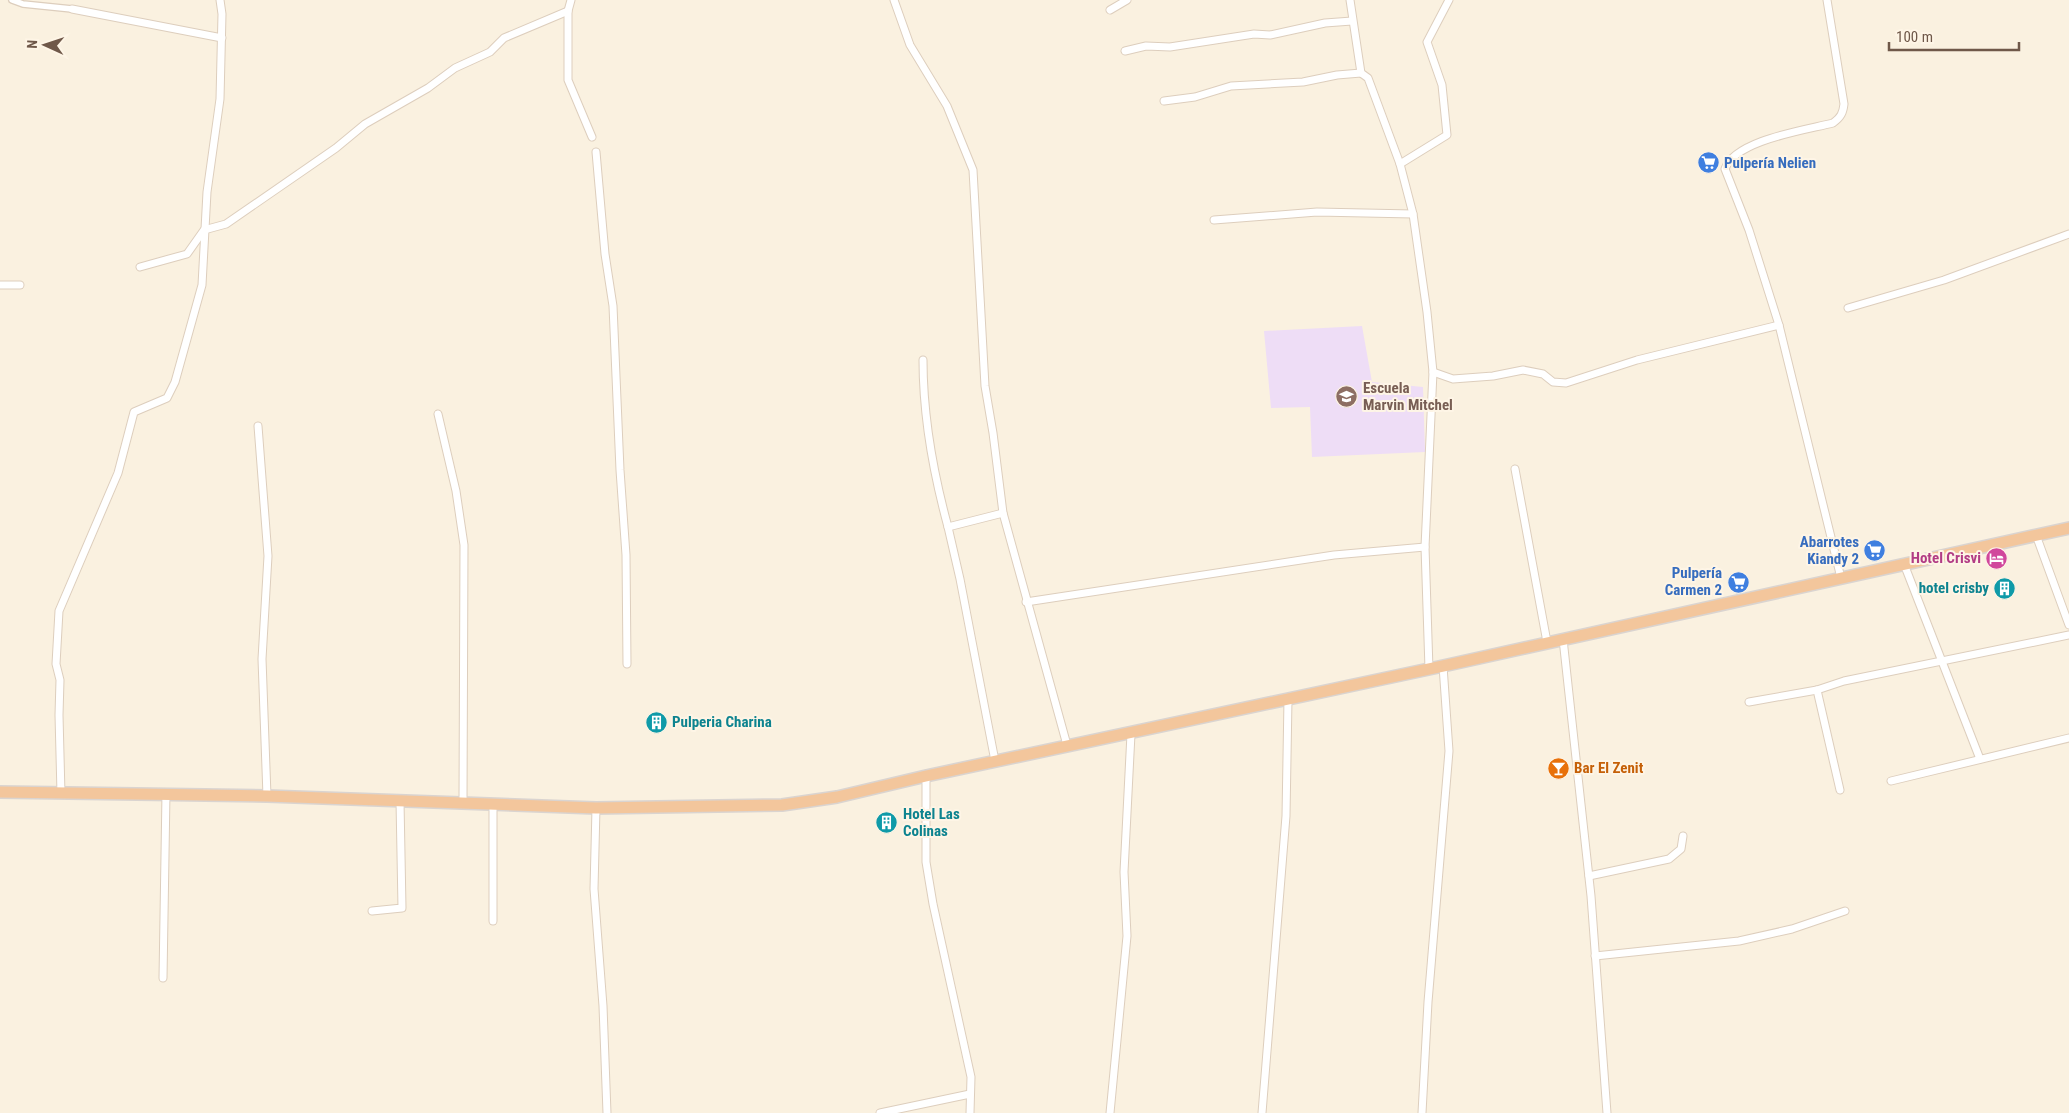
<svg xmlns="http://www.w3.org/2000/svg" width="2069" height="1113" viewBox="0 0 2069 1113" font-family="'Roboto Condensed',sans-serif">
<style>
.education{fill:#eeddf6}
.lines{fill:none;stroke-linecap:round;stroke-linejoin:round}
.pedestrian-casing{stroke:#ddcebd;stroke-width:8}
.minor-casing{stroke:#ddcebd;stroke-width:9}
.trunk-casing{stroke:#dad4d0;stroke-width:14}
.pedestrian{stroke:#fff;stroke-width:5.5}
.minor{stroke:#fff;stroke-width:7}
.trunk{stroke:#f3c69c;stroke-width:11}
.labels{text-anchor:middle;stroke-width:4;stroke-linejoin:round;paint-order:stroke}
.shop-label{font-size:15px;font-weight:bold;fill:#366cbe;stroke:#fef5e6;text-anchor:end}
.education-label{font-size:15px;font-weight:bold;fill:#785e54;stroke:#fef5e6;text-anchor:start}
.hotel-label{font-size:15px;font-weight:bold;fill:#b23c85;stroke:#fef5e6;text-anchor:end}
.culture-label{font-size:15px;font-weight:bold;fill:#0d838f;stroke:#fef5e6;text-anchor:start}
.food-label{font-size:15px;font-weight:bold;fill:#c56008;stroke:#fef5e6;text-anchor:start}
</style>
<rect width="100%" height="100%" fill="#faf1e0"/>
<!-- education -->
<path class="education" d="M1362 326 1372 382 1423 387 1425 452 1312 457 1310 407 1271 408 1264 331Z"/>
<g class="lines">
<defs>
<path id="pedestrian" d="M12 0 23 4 72 9"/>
<g id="minor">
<path d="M571 0 568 11V80L592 137"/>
<path d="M894 0 910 45 947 106 973 170 985 386 993 433 1003 513 1067 745"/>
<path d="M1350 0 1361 73 1368 78 1400 164"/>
<path d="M1827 0 1844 104C1843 113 1841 117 1833 123 1806 130 1735 140 1725 169L1749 230 1779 325 1841 578"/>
<path d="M72 9 222 38"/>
<path d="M1110 10 1127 0"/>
<path d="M1125 51 1146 46 1170 47 1254 34 1270 35 1325 23 1352 21"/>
<path d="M1164 101 1195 97 1231 86 1303 82 1337 75 1361 73"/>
<path d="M596 152 605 254 613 306 620 470 626 555 627 664"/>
<path d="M1214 220 1317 212 1413 214"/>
<path d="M140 267 187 254 204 230 226 224 336 148 365 124 428 88 455 68 490 52 504 38 568 11"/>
<path d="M0 285H20"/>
<path d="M1848 308 1944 280 2069 234"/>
<path d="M923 360C923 417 933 472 948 527"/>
<path d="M1433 372 1453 379 1493 376 1523 370 1543 374 1553 382 1566 383 1637 360 1779 325"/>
<path d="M438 414 456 491 464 545 463 802"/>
<path d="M258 426 268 556 262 659 267 796"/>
<path d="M1515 469 1547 642"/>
<path d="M2036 535 2069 625"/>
<path d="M1904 564 1980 759"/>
<path d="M1026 602 1334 555 1425 547"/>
<path d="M1563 639 1591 896 1607 1113"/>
<path d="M1429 669 1425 547 1433 372 1427 312 1413 214 1400 164 1447 135 1442 85 1427 42 1449 0"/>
<path d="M1817 690 1840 790"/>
<path d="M1749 702 1817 690 1844 681 2069 635"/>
<path d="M995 761 960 579 948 527 1003 513"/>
<path d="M926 776V862L933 904 971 1077 970 1113"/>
<path d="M1891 781 2069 738"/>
<path d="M61 794 59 715 60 680 56 664 59 611 118 473 134 412 167 398 175 382 202 285 207 192 220 99 222 14 220 0"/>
<path d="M493 803V921"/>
<path d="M596 808 594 889 603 1006 607 1113"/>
<path d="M1589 876 1669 859 1681 849 1683 836"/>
<path d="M372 911 402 908 400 801"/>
<path d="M1595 956 1739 941 1792 929 1845 911"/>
<path d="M163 978 166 793"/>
<path d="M880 1113 970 1094"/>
<path d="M1110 1113 1127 936 1124 872 1131 734"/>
<path d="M1262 1113 1286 816 1288 699"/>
<path d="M1422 1113 1428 1002 1449 751 1443 666"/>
</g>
<path id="trunk" d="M0 792 267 796 596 808 782 805 837 797 926 776 1443 666 2069 528"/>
</defs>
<!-- pedestrian casing -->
<use href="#pedestrian" class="pedestrian-casing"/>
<!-- minor casing -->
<use href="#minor" class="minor-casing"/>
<!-- trunk casing -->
<use href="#trunk" class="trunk-casing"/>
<!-- pedestrian -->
<use href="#pedestrian" class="pedestrian"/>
<!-- minor -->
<use href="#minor" class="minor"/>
<!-- trunk -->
<use href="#trunk" class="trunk"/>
</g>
<!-- icons -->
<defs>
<symbol id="supermarket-disc" viewBox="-11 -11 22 22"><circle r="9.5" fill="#3f7fe0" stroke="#fef5e6"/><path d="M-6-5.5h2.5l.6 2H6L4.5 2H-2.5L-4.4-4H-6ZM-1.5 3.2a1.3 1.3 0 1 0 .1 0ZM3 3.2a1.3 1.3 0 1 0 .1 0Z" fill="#fff"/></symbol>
<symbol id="school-disc" viewBox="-11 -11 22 22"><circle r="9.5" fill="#8d6e63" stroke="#fef5e6"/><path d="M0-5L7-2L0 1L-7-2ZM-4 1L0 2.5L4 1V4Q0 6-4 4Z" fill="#fff"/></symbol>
<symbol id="hotel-disc" viewBox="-11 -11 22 22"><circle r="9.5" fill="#d1479c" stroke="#fef5e6"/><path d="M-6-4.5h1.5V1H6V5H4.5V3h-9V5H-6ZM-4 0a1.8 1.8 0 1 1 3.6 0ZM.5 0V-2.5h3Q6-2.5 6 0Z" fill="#fff"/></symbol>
<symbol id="building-disc" viewBox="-11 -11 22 22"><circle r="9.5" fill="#0f9aa8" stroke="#fef5e6"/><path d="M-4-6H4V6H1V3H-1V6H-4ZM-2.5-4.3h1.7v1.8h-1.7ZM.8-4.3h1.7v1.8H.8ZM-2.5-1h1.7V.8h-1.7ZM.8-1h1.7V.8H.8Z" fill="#fff"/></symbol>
<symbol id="bar-disc" viewBox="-11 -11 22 22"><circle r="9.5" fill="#e8710a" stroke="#fef5e6"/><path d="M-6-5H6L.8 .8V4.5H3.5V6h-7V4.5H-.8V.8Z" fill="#fff"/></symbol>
</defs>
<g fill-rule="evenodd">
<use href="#supermarket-disc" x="1696" y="150" width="25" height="25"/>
<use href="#school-disc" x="1334" y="384" width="25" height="25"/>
<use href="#supermarket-disc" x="1862" y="538" width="25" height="25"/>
<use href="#hotel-disc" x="1984" y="546" width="25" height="25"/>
<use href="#supermarket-disc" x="1726" y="570" width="25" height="25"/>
<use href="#building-disc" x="1992" y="576" width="25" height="25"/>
<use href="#building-disc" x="644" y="710" width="25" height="25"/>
<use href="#bar-disc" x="1546" y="756" width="25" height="25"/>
<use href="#building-disc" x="874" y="810" width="25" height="25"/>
</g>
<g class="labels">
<!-- shop labels -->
<g class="shop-label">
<text x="1724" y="168" text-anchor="start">Pulpería Nelien</text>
<text x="1859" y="547">Abarrotes<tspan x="1859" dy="17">Kiandy 2</tspan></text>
<text x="1722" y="578">Pulpería<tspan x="1722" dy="17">Carmen 2</tspan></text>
</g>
<!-- education labels -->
<g class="education-label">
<text x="1363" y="393">Escuela<tspan x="1363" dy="17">Marvin Mitchel</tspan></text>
</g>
<!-- hotel labels -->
<g class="hotel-label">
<text x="1981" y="563">Hotel Crisvi</text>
</g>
<!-- culture labels -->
<g class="culture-label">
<text x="1989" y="593" text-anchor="end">hotel crisby</text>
<text x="672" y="727">Pulperia Charina</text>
<text x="903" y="819">Hotel Las<tspan x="903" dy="17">Colinas</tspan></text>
</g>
<!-- food labels -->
<g class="food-label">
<text x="1574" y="773">Bar El Zenit</text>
</g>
</g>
<!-- north arrow -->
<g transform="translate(45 45) rotate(273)" stroke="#fef5e6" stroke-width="4" paint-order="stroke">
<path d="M0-4L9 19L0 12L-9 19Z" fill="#6f5849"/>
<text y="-8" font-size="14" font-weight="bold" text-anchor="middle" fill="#6f5849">N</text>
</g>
<!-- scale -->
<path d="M1889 42v8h130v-8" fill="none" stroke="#6f5849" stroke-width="2.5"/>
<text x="1896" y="42" font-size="15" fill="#6f5849" stroke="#fef5e6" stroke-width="4" paint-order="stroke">100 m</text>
</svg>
